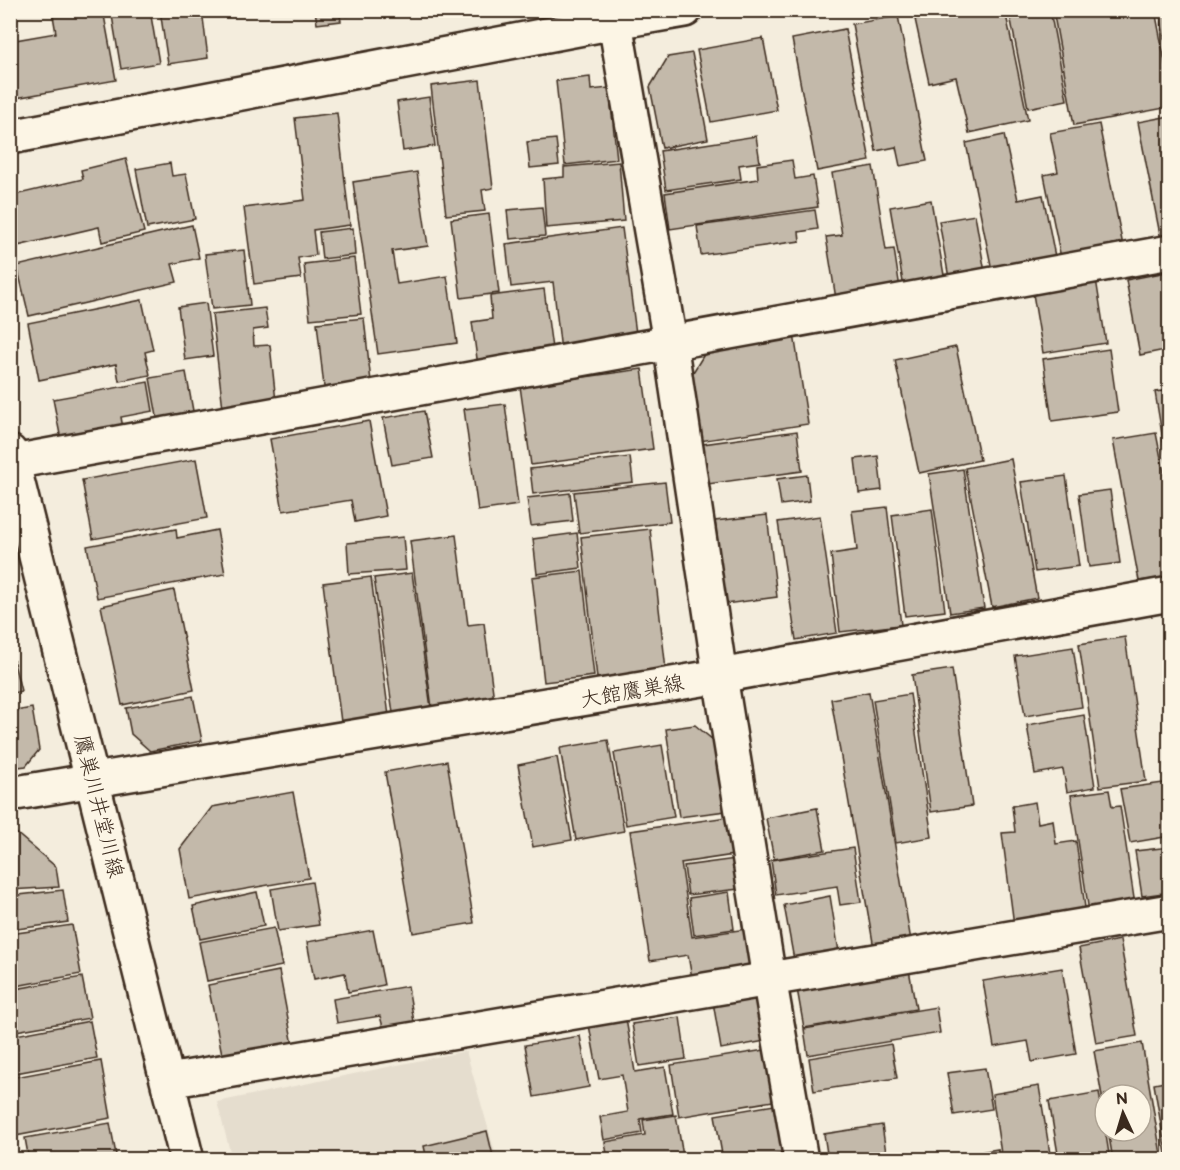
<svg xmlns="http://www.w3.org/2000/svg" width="1180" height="1170" viewBox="0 0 1180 1170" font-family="'Balsamiq Sans','Klee One',sans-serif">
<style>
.built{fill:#e5ddce}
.building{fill:#c3b9aa;stroke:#3b2a1e;stroke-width:1.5}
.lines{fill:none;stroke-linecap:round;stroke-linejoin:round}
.street-casing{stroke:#3b2a1e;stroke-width:38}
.secondary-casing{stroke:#3b2a1e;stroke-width:38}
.primary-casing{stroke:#3b2a1e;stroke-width:38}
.street{stroke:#fcf5e5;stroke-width:33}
.secondary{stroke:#fcf5e5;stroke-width:33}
.primary{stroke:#fcf5e5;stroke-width:33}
.labels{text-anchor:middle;stroke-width:4.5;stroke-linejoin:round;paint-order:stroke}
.street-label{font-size:21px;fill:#3b2a1e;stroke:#fcf5e5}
</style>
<rect width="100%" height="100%" fill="#f4eddd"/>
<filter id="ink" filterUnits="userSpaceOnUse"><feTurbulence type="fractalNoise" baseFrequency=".0167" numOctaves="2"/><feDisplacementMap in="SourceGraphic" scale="12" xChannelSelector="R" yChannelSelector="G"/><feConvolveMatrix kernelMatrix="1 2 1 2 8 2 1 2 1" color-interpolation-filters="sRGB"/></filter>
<g filter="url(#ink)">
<!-- built -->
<path class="built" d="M466 1051 497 1159H232L217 1102Z"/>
<!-- building -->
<g class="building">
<path d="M52 10H103L116 80 10 99V41L56 33Z"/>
<path d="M111 10H150L159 63 121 69Z"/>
<path d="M160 10H202L208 58 168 64Z"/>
<path d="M315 10H339L341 21 317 24Z"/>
<path d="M345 10H387L346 16Z"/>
<path d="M952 10H1005L1028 120 969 133 956 77 929 83 915 19Z"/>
<path d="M1009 10H1050L1067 100 1028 108Z"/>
<path d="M1053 10H1155L1170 88V107L1074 125Z"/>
<path d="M1159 10H1170V68Z"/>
<path d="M898 16 927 161 900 166 896 147 876 151 852 24Z"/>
<path d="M845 29 870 161 817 171 792 39Z"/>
<path d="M763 38 777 110 711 122 697 50Z"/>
<path d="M692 53 708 139 662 148 650 87 668 57Z"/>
<path d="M590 77 591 90 609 88 617 159 565 165 556 81Z"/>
<path d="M480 80 493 188 482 190 485 211 446 215 431 86Z"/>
<path d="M429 97 435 146 403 151 397 102Z"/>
<path d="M337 113 350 225 313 230 316 255 298 258 301 278 254 284 244 208 305 200 295 118Z"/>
<path d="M1170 116V243L1162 245 1138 122Z"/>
<path d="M1099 124 1124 251 1062 263 1044 175 1058 172 1050 133Z"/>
<path d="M1004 135 1018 200 1043 195 1057 267 994 280 966 143Z"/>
<path d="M756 136 760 162 739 165 741 179 666 190 660 151Z"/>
<path d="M556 139 559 165 530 168 527 142Z"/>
<path d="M126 159 144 232 102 242 99 227 13 247 10 237V196L83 179 81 170Z"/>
<path d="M792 160 795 179 813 176 818 207 670 229 665 193 758 179 757 165Z"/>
<path d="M619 162 624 221 546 228 543 179 564 177V167Z"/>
<path d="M170 163 172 176 186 174 195 219 147 228 136 169Z"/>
<path d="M873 166 886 250 894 249 901 295 837 305 826 237 842 235 832 173Z"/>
<path d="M417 172 428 246 392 251 397 284 447 276 457 343 378 354 353 182Z"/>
<path d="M931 200 945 281 904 288 890 207Z"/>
<path d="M542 207 545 236 510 239 507 210Z"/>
<path d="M815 210 818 229 799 232 800 241 701 255 697 226Z"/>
<path d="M489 214 499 293 461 298 451 219Z"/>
<path d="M975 215 986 278 950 284 939 221Z"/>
<path d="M192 225 199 258 172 264 177 282 29 316 17 266Z"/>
<path d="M353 228 355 255 322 259 319 232Z"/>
<path d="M622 228 637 341 561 351 553 282 511 287 506 244Z"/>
<path d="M244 250 250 305 212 309 205 254Z"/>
<path d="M354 258 361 314 310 319 304 264Z"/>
<path d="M1167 272 1170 286V349L1140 355 1126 280Z"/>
<path d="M1096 279 1106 343 1043 353 1032 288Z"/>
<path d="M544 289 553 356 478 366 472 322 492 319 490 296Z"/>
<path d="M142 300 153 350 145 352 150 375 119 381 116 364 39 380 28 323Z"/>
<path d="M206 303 213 356 185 360 178 307Z"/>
<path d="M265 308 268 328 253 330 254 346 270 345 277 411 224 417 212 314Z"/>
<path d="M364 318 371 382 324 387 317 323Z"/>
<path d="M794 334 808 424 700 441 690 377 708 348Z"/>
<path d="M956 347 980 460 919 473 895 360Z"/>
<path d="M1109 349 1118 412 1052 421 1043 359Z"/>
<path d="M642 369 653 449 531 465 520 386Z"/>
<path d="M186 372 195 422 159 428 150 378Z"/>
<path d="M148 382 153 411 121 417 124 434 62 445 53 399Z"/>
<path d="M1170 390V483L1155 392Z"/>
<path d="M505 404 518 505 478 511 464 409Z"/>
<path d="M424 411 433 458 392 465 383 418Z"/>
<path d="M369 421 386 516 355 522 351 500 283 511 270 439Z"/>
<path d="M797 431 802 471 708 484 703 444Z"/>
<path d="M1156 433 1170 503V577L1139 581 1113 440Z"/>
<path d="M878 456 882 490 859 493 855 459Z"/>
<path d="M630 457 633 482 533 494 530 469Z"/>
<path d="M196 459 207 518 93 539 82 480Z"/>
<path d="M1011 459 1037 598 992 607 965 468Z"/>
<path d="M963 469 984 608 950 613 929 474Z"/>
<path d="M807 475 810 501 781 505 777 479Z"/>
<path d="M1066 476 1079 566 1035 572 1021 482Z"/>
<path d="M665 482 670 522 579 533 574 492Z"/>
<path d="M1110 490 1120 563 1089 567 1079 494Z"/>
<path d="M570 493 573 521 531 526 527 498Z"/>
<path d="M887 507 901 625 840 632 831 554 857 550 852 511Z"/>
<path d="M932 509 945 611 905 616 892 515Z"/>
<path d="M767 515 777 597 726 604 715 521Z"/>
<path d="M820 516 837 633 796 640 778 522Z"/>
<path d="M176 529 177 538 217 530 225 574 97 598 87 546Z"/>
<path d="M650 529 666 670 597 678 581 537Z"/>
<path d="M577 533 581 568 537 574 533 539Z"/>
<path d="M456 535 468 625 484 623 494 700 432 708 410 541Z"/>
<path d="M403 537 406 570 349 574 347 543Z"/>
<path d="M582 571 594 676 544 682 532 577Z"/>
<path d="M412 573 431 708 393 713 374 578Z"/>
<path d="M371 577 389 716 341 722 323 583Z"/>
<path d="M174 590 194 690 122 705 101 606Z"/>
<path d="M1125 637 1146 781 1100 787 1079 644Z"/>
<path d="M10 647 21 691 10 694Z"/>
<path d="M1073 647 1082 707 1025 716 1015 656Z"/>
<path d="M952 669 972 806 931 812 912 675Z"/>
<path d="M869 692 912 947 875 954 831 699Z"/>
<path d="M910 694 932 837 896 843 873 700Z"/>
<path d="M193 696 202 741 150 751 131 734 126 708Z"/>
<path d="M32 708 39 750 26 766 10 768V712Z"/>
<path d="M1084 715 1095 787 1067 792 1063 769 1035 774 1027 725Z"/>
<path d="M695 725 726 751 734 810 679 817 666 729Z"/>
<path d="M608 740 624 831 576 840 560 748Z"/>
<path d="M662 745 674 817 626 825 614 753Z"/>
<path d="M557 757 572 840 533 847 518 765Z"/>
<path d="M447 761 474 923 413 933 385 772Z"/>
<path d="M1170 782V836L1130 843 1120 789Z"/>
<path d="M1109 790 1112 807 1120 806 1135 905 1089 912 1071 795Z"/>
<path d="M293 792 309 878 189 899 180 849 212 807Z"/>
<path d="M1035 802 1038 823 1053 820 1056 844 1076 841 1086 915 1014 925 1002 833 1015 832 1012 806Z"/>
<path d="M817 808 825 850 774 859 766 818Z"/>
<path d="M734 816 740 854 681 863 692 937 760 927 767 973 693 984 688 955 650 961 630 831Z"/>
<path d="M10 832H15L56 867 59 887 10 890Z"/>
<path d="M1170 847V892L1142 896 1135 851Z"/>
<path d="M853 848 861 902 840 905 837 886 776 895 771 860Z"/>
<path d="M743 858 747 888 688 895 684 866Z"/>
<path d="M312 882 319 925 278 931 271 889Z"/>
<path d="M63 890 68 922 10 930V896Z"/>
<path d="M257 892 264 926 200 939 193 906Z"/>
<path d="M729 892 734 929 694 935 689 898Z"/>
<path d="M830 896 839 952 794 960 784 905Z"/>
<path d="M72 925 81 974 10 987V934Z"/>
<path d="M274 928 282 966 207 981 199 942Z"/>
<path d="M373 930 384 985 348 992 345 973 314 979 307 942Z"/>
<path d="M1120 940 1137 1036 1096 1043 1079 948Z"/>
<path d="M908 964 916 1009 804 1028 796 983Z"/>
<path d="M1062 968 1076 1054 1032 1062 1028 1041 994 1047 983 981Z"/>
<path d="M279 971 293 1045 223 1059 208 985Z"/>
<path d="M82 977 90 1018 10 1032V990Z"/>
<path d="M408 986 414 1022 383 1027 380 1016 337 1023 333 999Z"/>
<path d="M764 993 771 1040 721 1049 713 1002Z"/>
<path d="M936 1007 940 1033 808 1055 804 1029Z"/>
<path d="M680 1017 686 1059 639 1066 632 1024Z"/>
<path d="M626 1019 635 1072 665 1067 673 1114 640 1119 642 1133 604 1140 600 1117 628 1112 622 1075 599 1079 589 1025Z"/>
<path d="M90 1021 97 1058 10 1074V1036Z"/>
<path d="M580 1036 589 1087 534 1097 525 1045Z"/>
<path d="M1142 1043 1162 1160H1113L1108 1131H1141V1095H1105V1113L1094 1051Z"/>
<path d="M891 1044 897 1078 814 1091 809 1058Z"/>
<path d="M777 1048 785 1099 679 1117 671 1065Z"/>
<path d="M101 1061 111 1118 10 1137V1078Z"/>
<path d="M985 1068 992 1109 954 1115 947 1073Z"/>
<path d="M1170 1081V1160H1167L1154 1084Z"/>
<path d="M1039 1086 1051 1160H1002L992 1094Z"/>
<path d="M1099 1092 1110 1160H1059L1049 1101Z"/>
<path d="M786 1103 794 1152 749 1160H723L715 1115Z"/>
<path d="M676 1115 683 1156 662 1160H608L605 1142 645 1135 643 1120Z"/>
<path d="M110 1123 117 1160H29L25 1138Z"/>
<path d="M882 1125 887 1160H828L824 1134Z"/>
<path d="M487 1131 494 1160H427L424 1146Z"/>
<path d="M998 1149 999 1160H934Z"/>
</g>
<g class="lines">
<defs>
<g id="street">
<path d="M615 22 670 342 720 676 769 978 801 1160"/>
<path d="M10 137 615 22 685 10"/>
<path d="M13 462 1170 252"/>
<path d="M168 1081 1170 911"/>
</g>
<path id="secondary" d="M10 794 720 676 1170 594"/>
<path id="primary" d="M10 452 187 1160"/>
</defs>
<!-- street casing -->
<use href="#street" class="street-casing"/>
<!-- secondary casing -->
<use href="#secondary" class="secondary-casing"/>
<!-- primary casing -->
<use href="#primary" class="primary-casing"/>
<!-- street -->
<use href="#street" class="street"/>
<!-- secondary -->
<use href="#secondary" class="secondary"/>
<!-- primary -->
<use href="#primary" class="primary"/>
</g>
</g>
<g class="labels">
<!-- street labels -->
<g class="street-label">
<text transform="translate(632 691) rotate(-10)" y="7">大館鷹巣線</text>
<text transform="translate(99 806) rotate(76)" y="7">鷹巣川井堂川線</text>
</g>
</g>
<!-- margin -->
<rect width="1180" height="1170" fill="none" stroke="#fcf5e5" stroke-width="36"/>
<rect x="18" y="18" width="1144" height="1134" fill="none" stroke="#3b2a1e" stroke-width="2" filter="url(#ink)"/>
<!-- north arrow -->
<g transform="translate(1123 1113) rotate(356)"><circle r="28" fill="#fcf5e5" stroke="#afa495" stroke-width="1.5"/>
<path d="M0-4.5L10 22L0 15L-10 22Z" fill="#3b2a1e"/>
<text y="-9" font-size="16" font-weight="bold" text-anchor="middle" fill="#3b2a1e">N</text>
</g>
</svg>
